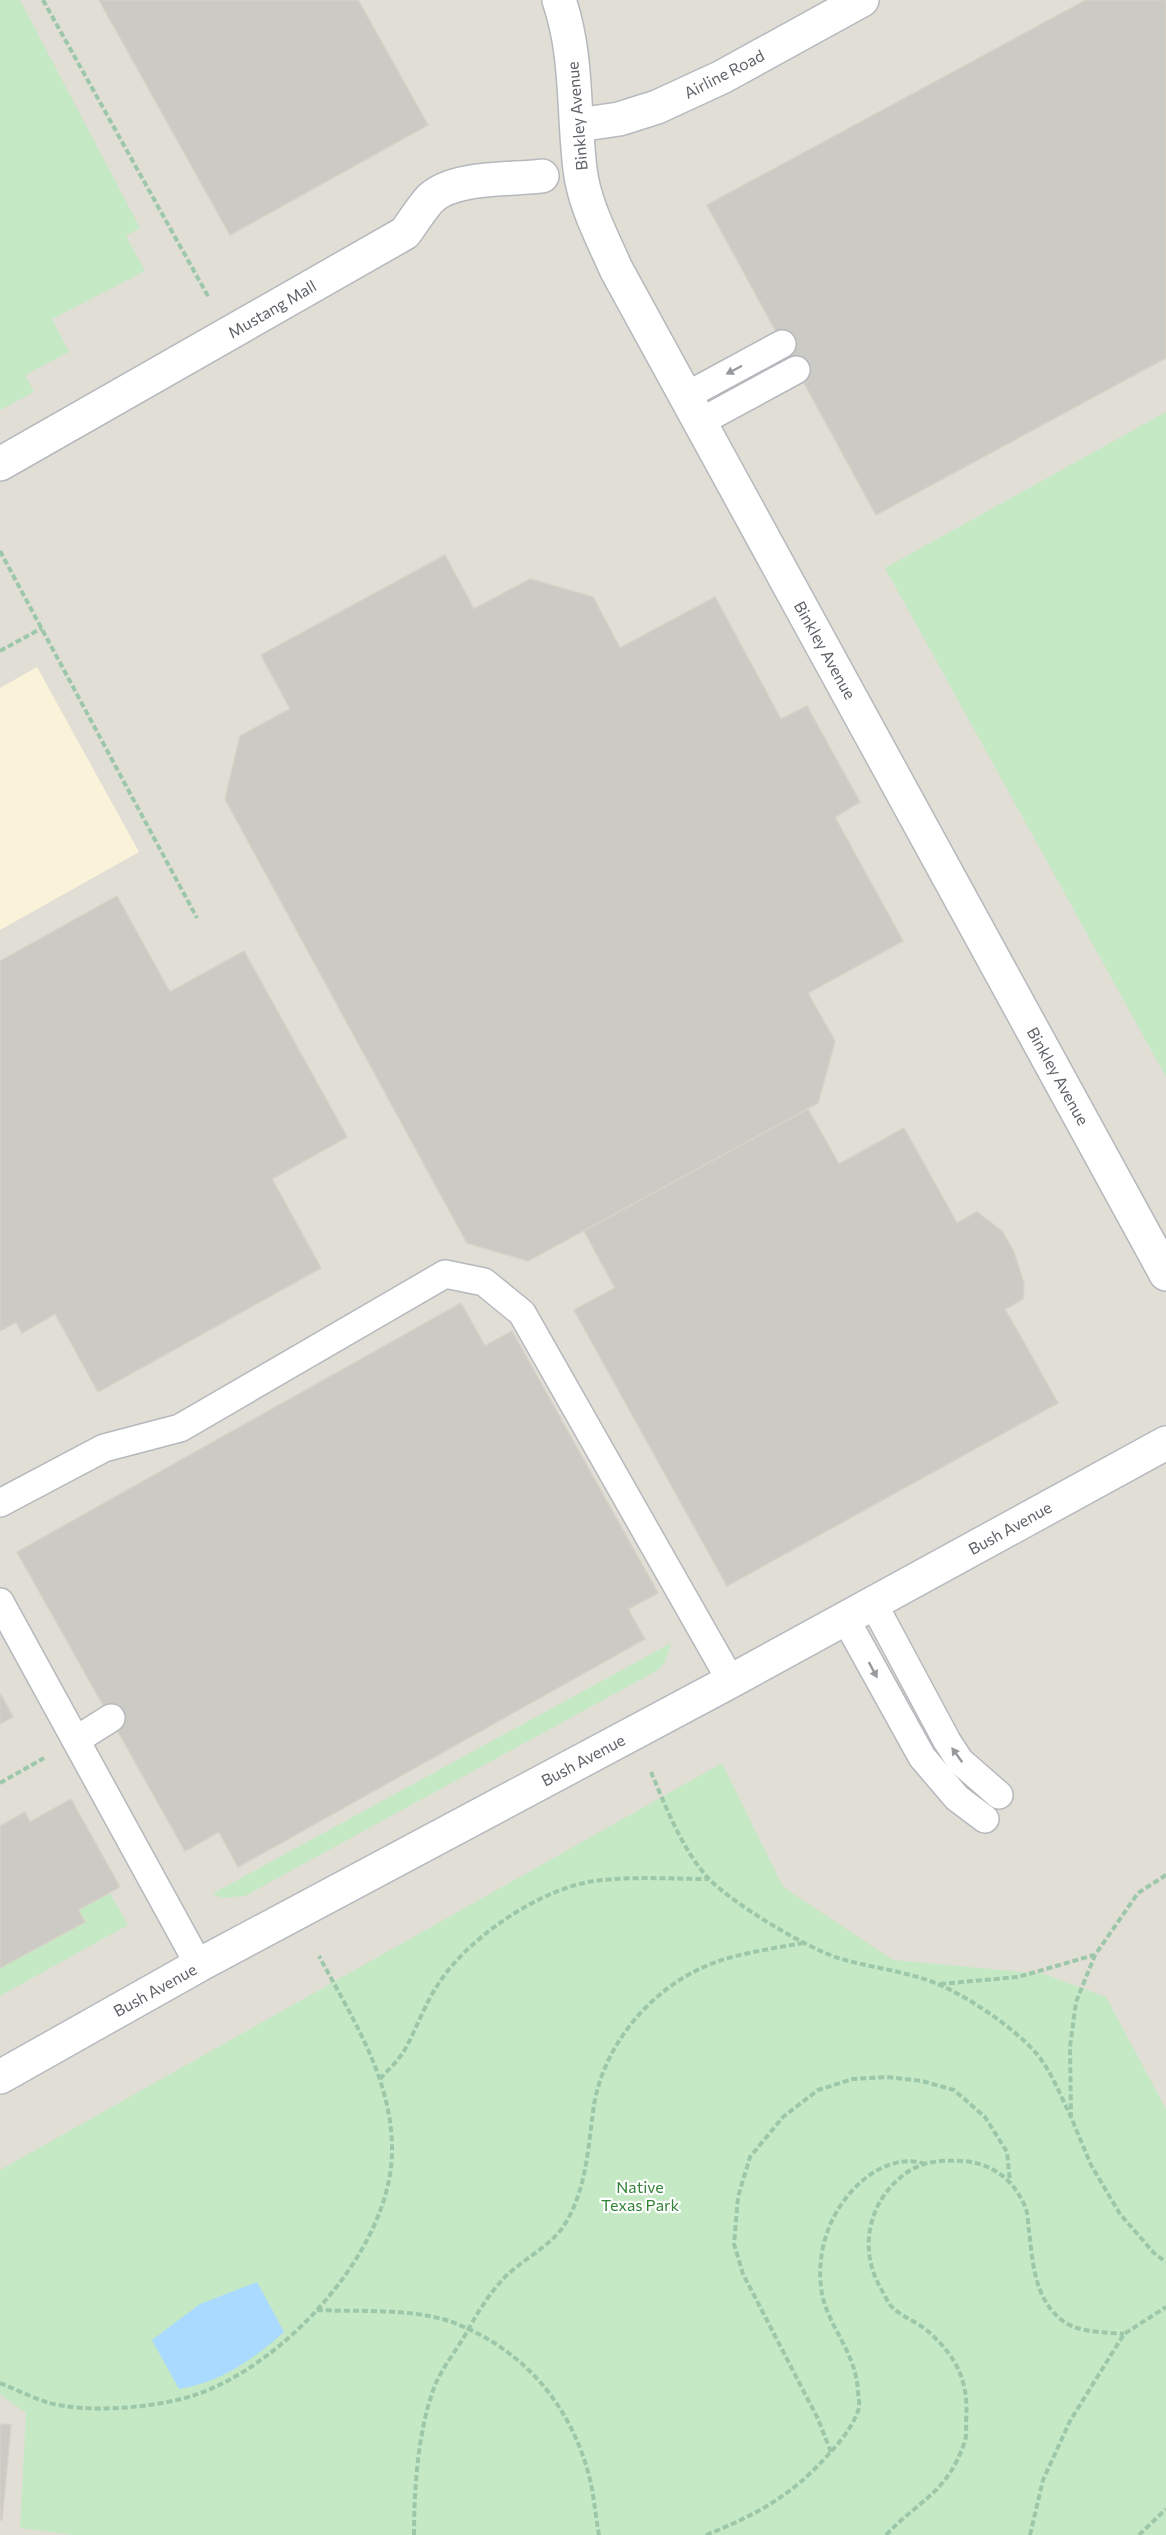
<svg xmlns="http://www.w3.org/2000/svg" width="1166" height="2535" viewBox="0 0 1166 2535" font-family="Commissioner,sans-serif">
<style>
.education{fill:#e1ded6}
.green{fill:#c5e8c5}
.sand{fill:#fbf3d9}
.water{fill:#aadaff}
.building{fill:#cccac5;stroke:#d6d1c6;stroke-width:1.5}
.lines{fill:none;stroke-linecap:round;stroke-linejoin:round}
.lane-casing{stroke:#b5b8bc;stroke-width:30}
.street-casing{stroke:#b5b8bc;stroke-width:36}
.secondary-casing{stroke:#b6babf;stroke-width:36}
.path{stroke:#9cc7a9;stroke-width:4;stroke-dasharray:6 3;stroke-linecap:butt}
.lane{stroke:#fff;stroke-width:27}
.street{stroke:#fff;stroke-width:33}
.secondary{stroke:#fff;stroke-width:33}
.oneway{fill:#979a9d}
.labels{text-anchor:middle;stroke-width:4.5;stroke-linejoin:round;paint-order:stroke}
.street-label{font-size:16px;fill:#5f6368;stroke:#fff}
.park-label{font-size:16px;fill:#348238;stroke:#fff}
</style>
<rect width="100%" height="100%" fill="#f1efe8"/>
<!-- education -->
<rect class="education" x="0" y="0" width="1166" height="2535"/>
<!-- green -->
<g class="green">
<path d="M0 0H20L140 228 126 236 145 271 52 319 69 352 25 375 34 392 0 410Z"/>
<path d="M1166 412V1077L885 568Z"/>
<path d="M671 1643 665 1662 658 1670 245 1896 223 1898 212 1894Z"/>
<path d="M722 1763 783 1887 893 1960 1044 1974 1106 1997 1166 2109V2535H73L20 2528 26 2413 0 2394V2170Z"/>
<path d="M110 1893 128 1925 0 1996V1968L85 1922 78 1910Z"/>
</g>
<!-- sand -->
<path class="sand" d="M37 667 139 852 0 930V688Z"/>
<!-- water -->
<path class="water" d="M257 2282 284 2332C252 2360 222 2382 179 2389L152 2340 200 2304Z"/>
<!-- building -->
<g class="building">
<path d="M99 0H358L428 125 230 235Z"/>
<path d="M1086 0H1166V358L876 515 707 205Z"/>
<path d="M445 555 474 609 530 579 593 597 620 648 715 597 781 719 807 706 860 802 835 817 903 941 808 993 835 1041 818 1103 528 1261 467 1243 225 799 240 736 290 709 261 655Z"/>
<path d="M117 896 170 992 244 951 347 1137 272 1179 321 1268 98 1392 55 1314 22 1333 16 1322 0 1331V961Z"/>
<path d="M808 1109 839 1164 904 1128 957 1223 977 1212 1002 1231 1014 1252 1024 1284 1023 1299 1005 1309 1058 1403 727 1586 574 1310 615 1288 584 1231Z"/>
<path d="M461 1303 485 1346 512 1331 658 1593 628 1609 645 1639 238 1867 219 1832 185 1851 17 1552Z"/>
<path d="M0 1693 13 1717 0 1724Z"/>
<path d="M71 1799 120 1887 78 1910 85 1922 0 1968V1826L25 1812 30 1822Z"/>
<path d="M0 2424 11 2425 2 2520H0Z"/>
</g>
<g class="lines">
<defs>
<g id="lane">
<path d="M686 396 782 344"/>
<path d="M700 422 796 370"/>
<path d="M0 1503 104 1448 180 1428 445 1274 484 1282 522 1313 731 1681"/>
<path d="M0 1602 199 1965"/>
<path d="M873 1603 947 1741 960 1761 999 1795"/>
<path d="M845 1618 922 1757 957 1798 985 1819"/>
<path d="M76 1740 111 1718"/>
</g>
<g id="street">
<path d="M559 0C578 55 573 112 580 169 584 204 602 237 616 269L1166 1274"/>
<path d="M0 464 405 233C413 222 421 209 430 199 453 176 511 180 542 176"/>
</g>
<g id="secondary">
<path d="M578 125 619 119 657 107 722 77 862 0"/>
<path d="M0 2077 199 1965 731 1681 1166 1443"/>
</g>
</defs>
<!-- lane casing -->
<use href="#lane" class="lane-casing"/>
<!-- street casing -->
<use href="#street" class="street-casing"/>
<!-- secondary casing -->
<use href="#secondary" class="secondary-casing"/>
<!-- path -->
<g class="path">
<path d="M43 0 209 298"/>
<path d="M0 551 197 918"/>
<path d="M0 651 42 628"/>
<path d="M651 1772C666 1807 683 1852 710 1880 735 1905 805 1947 838 1958 871 1968 908 1971 940 1985 970 1998 1014 2028 1036 2053 1052 2072 1060 2095 1071 2117"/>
<path d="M0 1783 44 1758"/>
<path d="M1166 1875 1138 1893 1095 1955 1076 2002 1070 2047 1071 2117 1091 2165 1120 2214 1154 2253 1166 2262"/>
<path d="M940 1984 1018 1977 1094 1955"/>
<path d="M380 2079C388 2070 398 2061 404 2051 416 2030 424 2006 437 1986 466 1939 539 1889 594 1881 633 1876 670 1879 709 1879"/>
<path d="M317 2310C359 2312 409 2308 449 2321 519 2346 568 2400 588 2472 594 2492 595 2514 599 2535"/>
<path d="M0 2383C15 2389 31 2397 46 2402 85 2414 156 2408 195 2395 285 2365 393 2248 392 2149 392 2078 351 2016 319 1956"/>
<path d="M831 2452 818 2419 743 2274 734 2244 738 2197 750 2157 783 2117 818 2090 853 2079 887 2077 922 2081 954 2090 985 2117 1007 2152 1010 2182"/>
<path d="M414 2535C414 2488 418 2427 436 2383 443 2367 455 2352 464 2337 476 2315 488 2295 505 2277 522 2260 549 2247 563 2227 587 2191 588 2146 594 2105 605 2040 657 1982 719 1961 746 1952 776 1948 803 1943"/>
<path d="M706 2535C756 2515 791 2496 827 2456 839 2443 852 2428 858 2411 860 2406 859 2399 858 2393 857 2351 825 2325 821 2287 819 2269 821 2250 827 2233 840 2194 882 2150 926 2164"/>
<path d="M886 2535C919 2500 946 2494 964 2444 967 2437 966 2429 966 2422 969 2384 959 2360 931 2334 920 2323 904 2318 893 2308 888 2304 885 2295 881 2289 857 2247 869 2198 909 2171 925 2161 943 2160 961 2161 991 2162 1015 2180 1026 2209 1028 2215 1028 2224 1029 2231 1033 2263 1034 2299 1063 2321 1079 2333 1105 2332 1124 2334"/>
<path d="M1030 2535 1043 2480 1070 2421 1124 2334 1166 2307"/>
<path d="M1139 2535 1166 2509"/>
</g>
<!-- lane -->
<use href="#lane" class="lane"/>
<!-- street -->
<use href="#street" class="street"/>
<!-- secondary -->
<use href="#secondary" class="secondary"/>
</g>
<!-- one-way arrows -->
<defs><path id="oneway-solid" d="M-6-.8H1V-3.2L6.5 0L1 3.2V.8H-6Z" transform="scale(1.5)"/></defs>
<g class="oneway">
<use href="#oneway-solid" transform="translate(734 370) rotate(152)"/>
<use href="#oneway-solid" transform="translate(873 1670) rotate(62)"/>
<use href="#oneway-solid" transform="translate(957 1755) rotate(-126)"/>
</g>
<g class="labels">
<!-- street labels -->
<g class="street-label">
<text transform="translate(724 74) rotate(-27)" y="6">Airline Road</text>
<text transform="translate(577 116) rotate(-95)" y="6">Binkley Avenue</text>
<text transform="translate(272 309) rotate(-30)" y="6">Mustang Mall</text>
<text transform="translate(825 650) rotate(61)" y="6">Binkley Avenue</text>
<text transform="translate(1058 1076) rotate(61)" y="6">Binkley Avenue</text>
<text transform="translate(1010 1528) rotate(-29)" y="6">Bush Avenue</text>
<text transform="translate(583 1760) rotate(-28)" y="6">Bush Avenue</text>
<text transform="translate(155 1990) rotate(-29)" y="6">Bush Avenue</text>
</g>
<!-- park labels -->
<g class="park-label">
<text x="640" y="2193">Native<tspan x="640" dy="18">Texas Park</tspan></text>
</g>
</g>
</svg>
